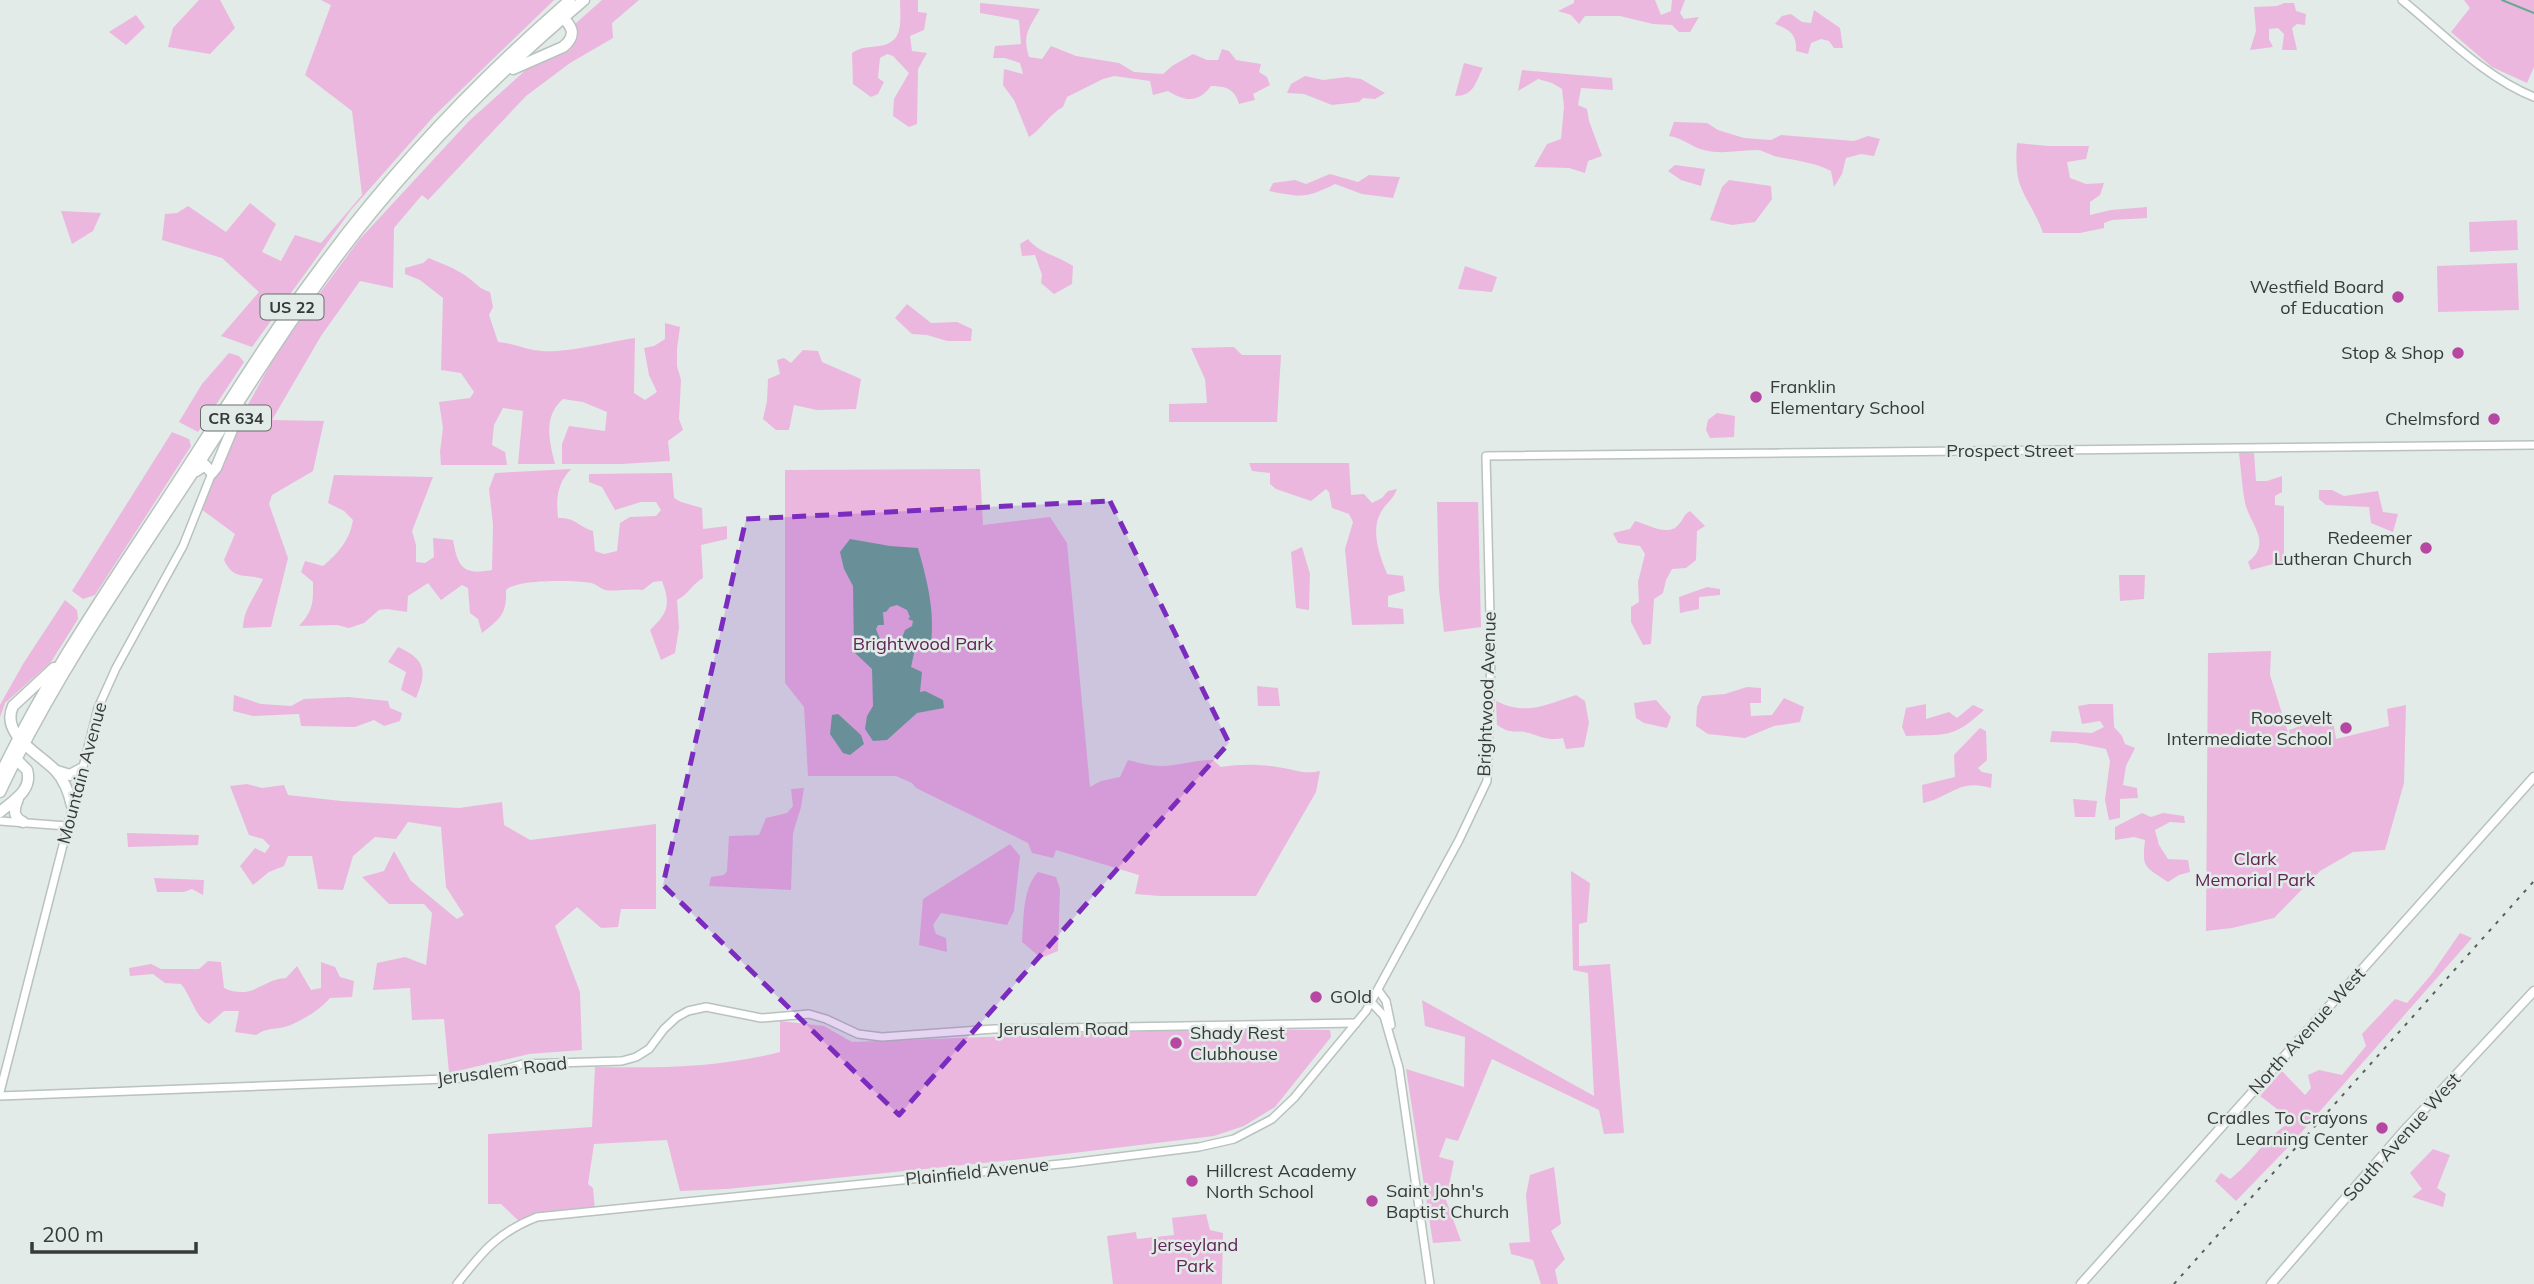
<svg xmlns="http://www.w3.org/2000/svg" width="2534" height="1284" viewBox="0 0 2534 1284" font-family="Mulish,sans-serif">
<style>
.green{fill:#ebb7df}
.water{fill:#64a990;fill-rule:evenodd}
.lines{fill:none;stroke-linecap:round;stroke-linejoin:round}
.stream{stroke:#64a990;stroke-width:2}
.tertiary-casing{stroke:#b8c2be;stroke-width:10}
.secondary-casing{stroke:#b8c2be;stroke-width:11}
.trunk-casing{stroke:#b8c2be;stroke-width:13}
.tertiary{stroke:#fff;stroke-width:7}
.secondary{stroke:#fff;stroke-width:8}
.trunk{stroke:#fff;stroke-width:10}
.rail{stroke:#595e5d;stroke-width:2;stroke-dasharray:3.5 7;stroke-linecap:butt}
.marked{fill:#7b2cbf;fill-opacity:0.2;stroke:#7b2cbf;stroke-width:5;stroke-dasharray:14 9;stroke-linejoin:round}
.poi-dot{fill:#b647a3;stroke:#e2ebe7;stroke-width:2.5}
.labels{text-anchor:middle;stroke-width:5;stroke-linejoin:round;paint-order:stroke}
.shield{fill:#e2ebe7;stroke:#6a6f6d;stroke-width:2}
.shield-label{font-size:16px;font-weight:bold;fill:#363a39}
.poi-label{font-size:18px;fill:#363a39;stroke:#e2ebe7;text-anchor:end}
.street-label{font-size:18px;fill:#363a39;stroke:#e2ebe7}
.park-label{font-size:18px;fill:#602456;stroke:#e2ebe7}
</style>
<rect width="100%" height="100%" fill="#e2ebe7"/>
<!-- green -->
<g class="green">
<path d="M199 0H220L235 28 210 54 168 47 173 28Z"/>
<path d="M321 0H554L434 116 351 210 252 347 221 336 259 292 222 258 162 240 165 214 177 213 188 206 226 232 250 203 276 224 262 252 281 261 295 235 321 243 362 195 352 111 305 75 331 5Z"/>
<path d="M602 0H639L612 23 613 38 570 63 526 96 428 200 422 195 394 228 393 288 360 281 321 336 272 420 324 421 313 471 272 495 269 504 288 558 271 627 243 628C243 610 256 595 263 579 244 573 234 581 224 560L235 534 201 509 235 428 280 347 359 240 469 121 528 68 570 50 578 37 575 24Z"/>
<path d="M900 0H918V12L927 13 924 30 910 36 912 51 927 53 918 69 917 124 909 127 893 116 894 99 909 73 893 56 887 54 880 58 878 78 884 82 878 94 871 97 853 84 852 53C863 46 867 48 879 46 905 43 900 20 900 0Z"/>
<path d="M1574 0H1655L1661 15 1671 11 1672 0H1685L1680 13 1684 19 1699 17 1690 32H1679L1672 25 1653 24 1620 16H1585L1579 24 1571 15 1558 11 1574 3Z"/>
<path d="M2464 0H2534V67L2527 83 2492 67 2451 32 2470 8Z"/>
<path d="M980 3 1040 9C1029 29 1022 34 1029 57L1042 59 1051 46 1076 56 1119 63 1134 72 1163 74 1172 66 1193 54 1207 60H1218L1222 49 1229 51 1236 60 1261 64 1259 72 1267 77 1270 85 1253 94 1255 100 1239 104C1235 89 1226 86 1211 86 1198 103 1186 102 1168 91L1153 95 1150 81 1114 76 1103 79 1067 97 1063 107C1048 115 1042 129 1029 137L1014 100 1003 85 1004 69 1023 74 1020 63 1005 58H993L995 46 1021 44 1019 20 980 13Z"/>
<path d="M2284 3H2294L2296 11 2306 14 2305 25 2297 24 2292 28 2297 50H2282L2284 34 2278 28 2269 29V39L2273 47 2250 50 2256 31 2254 7 2277 6Z"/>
<path d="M1814 10 1840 28 1843 48H1834L1829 41 1821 39 1811 43 1808 54 1796 51C1797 34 1790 30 1775 24L1782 16 1791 14 1802 22 1811 23Z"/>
<path d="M136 15 145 27 126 45 109 32Z"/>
<path d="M1464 63 1483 68C1475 83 1474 96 1455 96Z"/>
<path d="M1522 70 1612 78 1613 90 1581 88 1578 105 1587 109 1589 121 1602 156 1588 161 1585 173 1569 168 1534 167 1547 144 1561 139 1564 107 1562 89 1552 83 1538 79 1518 91Z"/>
<path d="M1305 76 1323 80 1347 77 1361 79 1385 93 1375 99 1363 98 1359 102 1332 105 1304 94 1287 93 1291 84Z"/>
<path d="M1674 122 1707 123 1718 130 1744 138 1771 140 1781 135 1854 141 1868 136 1880 139 1874 156 1861 154 1846 158 1842 174 1834 187 1831 171C1814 162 1797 161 1779 157 1771 156 1765 151 1758 150 1740 150 1721 155 1704 150 1691 147 1685 139 1669 136Z"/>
<path d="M2017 143 2048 146H2089L2086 159 2067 162 2070 178 2086 184 2104 183 2100 195 2090 202V215L2111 210 2147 207V218L2112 220 2104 223V228L2080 233H2043C2037 214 2025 200 2019 182 2016 170 2016 156 2017 143Z"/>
<path d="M1675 165 1705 169 1701 186 1681 180 1668 171Z"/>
<path d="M1330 174 1358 182 1369 175 1400 177 1393 198 1362 194 1335 184C1305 199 1301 197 1269 191L1273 183 1295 180 1306 184Z"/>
<path d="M1729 180 1771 186 1772 199 1755 222 1732 225 1710 220 1722 187Z"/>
<path d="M61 211 101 213 93 231 72 244Z"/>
<path d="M2517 220 2518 250 2470 252 2469 222Z"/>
<path d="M1028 239C1039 253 1058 256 1073 266L1072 284 1054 294 1041 283 1042 275 1035 255 1022 256 1020 244Z"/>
<path d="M429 258C442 264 455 268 466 276 476 283 479 289 490 292L493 307 489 315 498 342C513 343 527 350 542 351 568 353 608 342 635 338L634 393 645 400 657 392 649 375 644 348 654 346 665 339V323L680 327 677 349V366L681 380 679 419 683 430 668 441 670 461 622 464H562V444L569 426 605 431 607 412 583 402 563 399C543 416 549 441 555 464H518L523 411 503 408 494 425 492 445 505 452 507 465H441L440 452 443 428 439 402 470 398 474 392 461 373 441 370 443 298 420 280 405 274V268L423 263Z"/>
<path d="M2517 263 2519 310 2438 312 2437 266Z"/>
<path d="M1465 266 1497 277 1492 292 1458 289Z"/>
<path d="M907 304 931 323 957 322 972 329 971 341H947L927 335 912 334 895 318Z"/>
<path d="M1234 347 1242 355H1281L1277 422H1169V404L1207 403 1205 379 1191 348Z"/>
<path d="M803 350 818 351 822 362 861 379 856 409 817 410 794 405 789 430H776L763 419 767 401 768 379 780 374 777 360 784 358 791 363Z"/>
<path d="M229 353 239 356 244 362 198 432 179 422 202 384Z"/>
<path d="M1717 413 1735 416 1734 437 1710 438 1706 430 1708 420Z"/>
<path d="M172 432 189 439 191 446 95 595 83 599 72 591Z"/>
<path d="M2239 453H2254L2256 481H2267L2282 476V492L2275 496V505L2284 506V561L2251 570 2248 562C2273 543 2250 524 2245 503 2242 487 2241 469 2239 453Z"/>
<path d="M1249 463H1349L1351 495 1364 494 1372 503 1382 498 1388 491 1397 489C1393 500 1386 503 1381 512 1370 531 1380 556 1387 574L1403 576 1405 591 1388 596V607L1403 609 1404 624 1352 625 1345 549 1353 522 1349 514 1332 508 1329 492 1326 489 1311 501 1276 489 1270 484V473L1252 471Z"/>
<path d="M571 469C557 484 556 498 558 518 577 518 577 526 593 531L595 551 604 554 617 551 620 523 630 517 656 516 661 510 656 502H641L615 510 602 487 589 482V474L672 473 674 498 681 502 702 508 703 529 727 526V539L701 545 703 578C692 584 689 594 677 600L679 628 675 653 661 660 650 630C668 613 671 605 662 581L653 582 643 590C631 588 614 592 605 590 600 588 596 584 591 583 575 580 516 579 506 590 507 614 500 619 482 633L478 619 470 613 468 588 462 585 441 600 428 583 408 596 407 612 387 609 379 610 364 623 349 628 337 625 299 626C314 610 313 602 313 582L301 572 305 561 323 566C339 553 350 539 353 520L344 511 328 503 334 475 433 477 412 531 416 545V562L425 563 434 557 433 538 453 540C458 568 463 575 492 570L493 525 489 489 495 473Z"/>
<path d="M980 469 983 525 1050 517 1067 543 1090 787 1101 781 1120 777 1128 760C1142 764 1158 768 1173 765 1188 763 1199 760 1213 760L1221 767C1240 764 1257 764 1277 767 1293 769 1304 775 1320 771L1316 792 1256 896H1160L1135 894 1139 875 1056 850 1053 858 1032 853 1028 843 916 788 912 783 896 776H808L804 707 785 683V470Z"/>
<path d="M2319 490H2332L2344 496 2378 491 2383 512 2398 514 2393 532 2371 523 2369 507 2326 505 2319 499Z"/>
<path d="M1437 502H1478L1481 627 1444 632 1439 590Z"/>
<path d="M1690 511 1705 526 1697 531 1696 560 1686 568 1672 569 1666 580 1663 593 1654 599 1651 644 1643 645 1631 622V607L1639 602 1638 582 1645 554 1640 546 1618 543 1613 533 1630 529 1635 521C1647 524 1669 538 1679 524 1684 519 1683 515 1690 511Z"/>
<path d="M1302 547 1310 574 1309 610 1296 608 1291 552Z"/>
<path d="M2119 575H2145L2144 599 2120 601Z"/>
<path d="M1707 587 1720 589V595L1699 597V609L1680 613 1679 597Z"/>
<path d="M65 600 77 610 78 619 51 662 5 703 0 717V705L23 664Z"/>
<path d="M398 647C425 659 428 671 416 698L401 690 406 672 388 662Z"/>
<path d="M2271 651 2270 675 2291 742 2289 730 2332 715 2336 739 2389 726 2387 709 2406 705 2404 783 2385 850 2353 852 2320 871 2274 918 2232 928 2206 931 2208 653Z"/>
<path d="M1257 686 1278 688 1280 706H1258Z"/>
<path d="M1747 687 1761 688V703H1750L1751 716 1772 715 1784 698 1804 707 1800 722 1774 726 1745 738 1708 734 1696 726 1697 707 1702 696 1725 694Z"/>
<path d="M234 695 261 704 291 706 304 699 348 697 388 701 390 708 402 713 400 721 384 726 374 720 355 727 301 726 299 714 253 716 233 711Z"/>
<path d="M1576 695 1585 701 1589 723 1584 747 1566 749 1563 738C1549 741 1542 737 1529 733 1513 729 1514 736 1497 725L1496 701C1527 716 1545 705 1576 695Z"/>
<path d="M1656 700 1671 717 1667 728 1644 723 1636 718 1634 703Z"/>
<path d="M1926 704V719L1949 712 1957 718 1973 705 1984 710C1953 739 1946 734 1906 736L1902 727 1906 708Z"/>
<path d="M2090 704H2113L2114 727 2122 736 2125 744 2135 748 2126 766 2123 785 2137 788 2138 798 2120 799V818L2109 820 2105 800 2110 761 2106 749 2076 743 2050 742 2052 731 2092 733 2104 727 2100 721 2082 724 2078 706Z"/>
<path d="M1980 728 1986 731 1987 760 1978 768 1982 772 1992 774 1991 788C1959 778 1951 797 1923 803L1922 785 1955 777 1954 755Z"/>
<path d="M247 784 262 788 284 785 288 795 341 801 459 808 502 802 504 825 530 840 656 824V909H621L618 927 601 928 577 907 555 926 580 992 582 1050 529 1054 449 1073 444 1019 412 1020 410 988 373 990 377 963 405 957 426 965 432 913 424 904H389L362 877 384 871 394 851 411 881 457 919 464 915 446 887 441 827 408 822 396 839 375 837 353 856 343 890 318 889 312 856H288L284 866 269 872 253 885 240 866 255 848 265 853 270 846 263 839 249 835 230 786Z"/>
<path d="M804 788 801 807 793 833 791 890 709 886 711 877 724 875 727 871 729 836 759 835 766 818 787 813 793 806 791 789Z"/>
<path d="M2073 799 2097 801 2095 817H2075Z"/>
<path d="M2142 813 2151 817 2163 813 2184 816 2185 823 2170 822 2155 830 2159 845 2168 859 2188 860 2190 872 2179 875 2168 882C2144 866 2142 868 2145 840L2134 837 2115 840V827Z"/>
<path d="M127 833 199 835 198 845 128 847Z"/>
<path d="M1010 844 1020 856 1014 911 1007 925 941 913 933 925 936 934 946 938 947 952 919 945 923 899Z"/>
<path d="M1571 871 1590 883 1587 922 1579 924V966L1610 964 1624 1133 1604 1134 1599 1110 1492 1059 1458 1141 1446 1138 1439 1157 1454 1161 1446 1200 1461 1241 1433 1243 1406 1069 1464 1087 1465 1037 1425 1026 1422 1000 1594 1096 1588 973 1573 970Z"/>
<path d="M1038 872 1056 877 1060 889 1058 951 1041 958 1022 942C1024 919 1022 889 1038 872Z"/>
<path d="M154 878 204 880 203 895 192 889 184 892H157Z"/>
<path d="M2460 933 2472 938 2292 1143 2236 1201 2215 1181 2221 1173 2230 1179C2253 1162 2267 1134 2293 1121L2260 1096 2282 1071 2305 1095 2311 1088 2308 1075 2319 1070 2342 1075 2366 1046 2362 1034 2395 999 2407 1003 2431 975Z"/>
<path d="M208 961 221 962 224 988C253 1001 262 979 286 978L297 966 311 990 321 988V962L335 967 340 977 354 981 352 997 330 998C320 1010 303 1020 288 1026 276 1030 267 1027 256 1035L235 1032 239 1011H224L209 1024C194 1016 192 997 181 984L165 983 153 974 130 976 129 968 151 964 161 969H199Z"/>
<path d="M780 1021 824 1026 852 1042 1203 1029 1330 1030 1331 1037 1275 1107 1244 1126 1214 1136 1032 1158 727 1189 680 1191 667 1140 594 1144 588 1184 593 1188 595 1210 521 1223 501 1204H488V1134L592 1127 595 1067C660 1068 716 1068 780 1052Z"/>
<path d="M2433 1149 2450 1155 2437 1188 2446 1194 2443 1207 2412 1197 2422 1189 2410 1173Z"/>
<path d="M1554 1167 1561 1224 1551 1231 1565 1259 1555 1270 1558 1284H1541L1533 1260 1511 1254 1509 1243 1530 1242 1526 1195 1530 1175Z"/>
<path d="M1206 1214 1210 1230 1223 1233 1222 1284H1113L1107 1236 1136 1232 1137 1239 1174 1235 1172 1218Z"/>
</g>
<!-- water -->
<g class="water">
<path d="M850 539 890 546 918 548C927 580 935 610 931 644L915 649 911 667 922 672 920 692 925 691 943 700 944 708 917 713 887 740 873 741 865 729 867 716 873 706 872 669 854 652 853 586 844 569 840 552ZM897 605 907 610 910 617 908 619 913 621 912 626 905 630 898 648H891L882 644 876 629 878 625H884L883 612H886L890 607Z"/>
<path d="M838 714 861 735 864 744 850 755 843 753 830 734 832 715Z"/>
</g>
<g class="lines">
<!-- stream -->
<path class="stream" d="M2502 0 2534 13"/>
<defs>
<g id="tertiary">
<path d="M2402 0C2444 34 2484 77 2534 97"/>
<path d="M0 821 67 826"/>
<path d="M1378 990 1386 1001 1391 1025"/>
<path d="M1371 1002 1384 1016 1399 1068 1430 1284"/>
<path d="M0 1092 98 708 116 668 183 546 212 473"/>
<path d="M0 1096 472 1078 523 1064 622 1061 636 1057 649 1049 664 1029 677 1017 688 1011 706 1007 761 1018 809 1014 826 1019 858 1034 882 1037 994 1029 1356 1023"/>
<path d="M457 1284C482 1252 498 1232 537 1217L1070 1163 1199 1147 1234 1139 1272 1119 1294 1098 1366 1011 1459 840 1487 781 1491 657 1486 456 2534 445"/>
</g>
<g id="secondary">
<path d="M2081 1284 2534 777"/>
<path d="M2271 1284 2402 1133 2534 991"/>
</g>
<g id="trunk">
<path d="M513 69 563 47C578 35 572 25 559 14"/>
<path d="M196 471 205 465 212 473 216 468 241 408"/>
<path d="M54 668 13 706C0 734 38 753 55 770 65 781 69 792 72 806"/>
<path d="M57 771 70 775 81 769"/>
<path d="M0 775C49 673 114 580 175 486 222 414 267 339 319 270 391 172 478 80 570 0"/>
<path d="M0 792C52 682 121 581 188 480 236 407 281 333 332 264 404 166 492 78 584 0"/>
<path d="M18 799C14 808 12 817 23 822"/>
<path d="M0 812C14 800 33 790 27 770L16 759"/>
</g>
</defs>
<!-- tertiary casing -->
<use href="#tertiary" class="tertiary-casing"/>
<!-- secondary casing -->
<use href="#secondary" class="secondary-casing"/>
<!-- trunk casing -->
<use href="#trunk" class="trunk-casing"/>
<!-- tertiary -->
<use href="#tertiary" class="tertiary"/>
<!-- secondary -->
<use href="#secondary" class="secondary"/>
<!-- trunk -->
<use href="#trunk" class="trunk"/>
<!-- rail -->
<path class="rail" d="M2174 1284 2534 881"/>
</g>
<!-- marked area -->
<path class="marked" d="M1110 501 1229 743 899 1115 663 885 746 519Z"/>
<!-- markers -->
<g class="poi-dot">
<circle cx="2398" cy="297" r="7"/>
<circle cx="2458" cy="353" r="7"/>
<circle cx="1756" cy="397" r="7"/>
<circle cx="2494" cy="419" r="7"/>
<circle cx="2426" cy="548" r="7"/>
<circle cx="2346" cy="728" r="7"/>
<circle cx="1316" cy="997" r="7"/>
<circle cx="1176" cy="1043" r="7"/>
<circle cx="2382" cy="1128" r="7"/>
<circle cx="1192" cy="1181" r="7"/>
<circle cx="1372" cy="1201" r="7"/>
</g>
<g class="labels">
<!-- shield labels -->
<g class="shield">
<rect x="260.5" y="294.5" width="63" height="25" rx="5"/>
<rect x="201" y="405.5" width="70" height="25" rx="5"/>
</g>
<g class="shield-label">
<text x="292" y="313">US 22</text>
<text x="236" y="424">CR 634</text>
</g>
<!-- poi labels -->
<g class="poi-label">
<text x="2384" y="293">Westfield Board<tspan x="2384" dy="21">of Education</tspan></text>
<text x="2444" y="359">Stop &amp; Shop</text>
<text x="1770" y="393" text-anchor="start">Franklin<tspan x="1770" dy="21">Elementary School</tspan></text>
<text x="2480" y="425">Chelmsford</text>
<text x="2412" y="544">Redeemer<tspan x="2412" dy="21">Lutheran Church</tspan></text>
<text x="2332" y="724">Roosevelt<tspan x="2332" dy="21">Intermediate School</tspan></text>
<text x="1330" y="1003" text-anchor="start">GOld</text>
<text x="1190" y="1039" text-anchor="start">Shady Rest<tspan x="1190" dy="21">Clubhouse</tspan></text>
<text x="2368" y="1124">Cradles To Crayons<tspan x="2368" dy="21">Learning Center</tspan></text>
<text x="1206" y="1177" text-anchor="start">Hillcrest Academy<tspan x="1206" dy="21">North School</tspan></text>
<text x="1386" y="1197" text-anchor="start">Saint John's<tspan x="1386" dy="21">Baptist Church</tspan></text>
</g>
<!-- street labels -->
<g class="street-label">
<text x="2010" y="457">Prospect Street</text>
<text transform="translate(1487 694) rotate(-88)" y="6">Brightwood Avenue</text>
<text transform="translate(82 773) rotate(-75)" y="6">Mountain Avenue</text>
<text x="1063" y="1035">Jerusalem Road</text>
<text transform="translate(2307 1031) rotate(-48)" y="6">North Avenue West</text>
<text transform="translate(502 1071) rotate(-7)" y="6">Jerusalem Road</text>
<text transform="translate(2402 1137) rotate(-48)" y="6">South Avenue West</text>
<text transform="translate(977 1172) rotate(-6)" y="6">Plainfield Avenue</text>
</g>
<!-- park labels -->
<g class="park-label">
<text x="923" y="650">Brightwood Park</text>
<text x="2255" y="865">Clark<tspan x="2255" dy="21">Memorial Park</tspan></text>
<text x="1195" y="1251">Jerseyland<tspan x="1195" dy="21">Park</tspan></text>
</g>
</g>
<!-- scale -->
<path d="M32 1242v10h164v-10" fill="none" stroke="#363a39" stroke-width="3.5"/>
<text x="42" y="1242" font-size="21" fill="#363a39" stroke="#e2ebe7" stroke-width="5" paint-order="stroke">200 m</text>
</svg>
